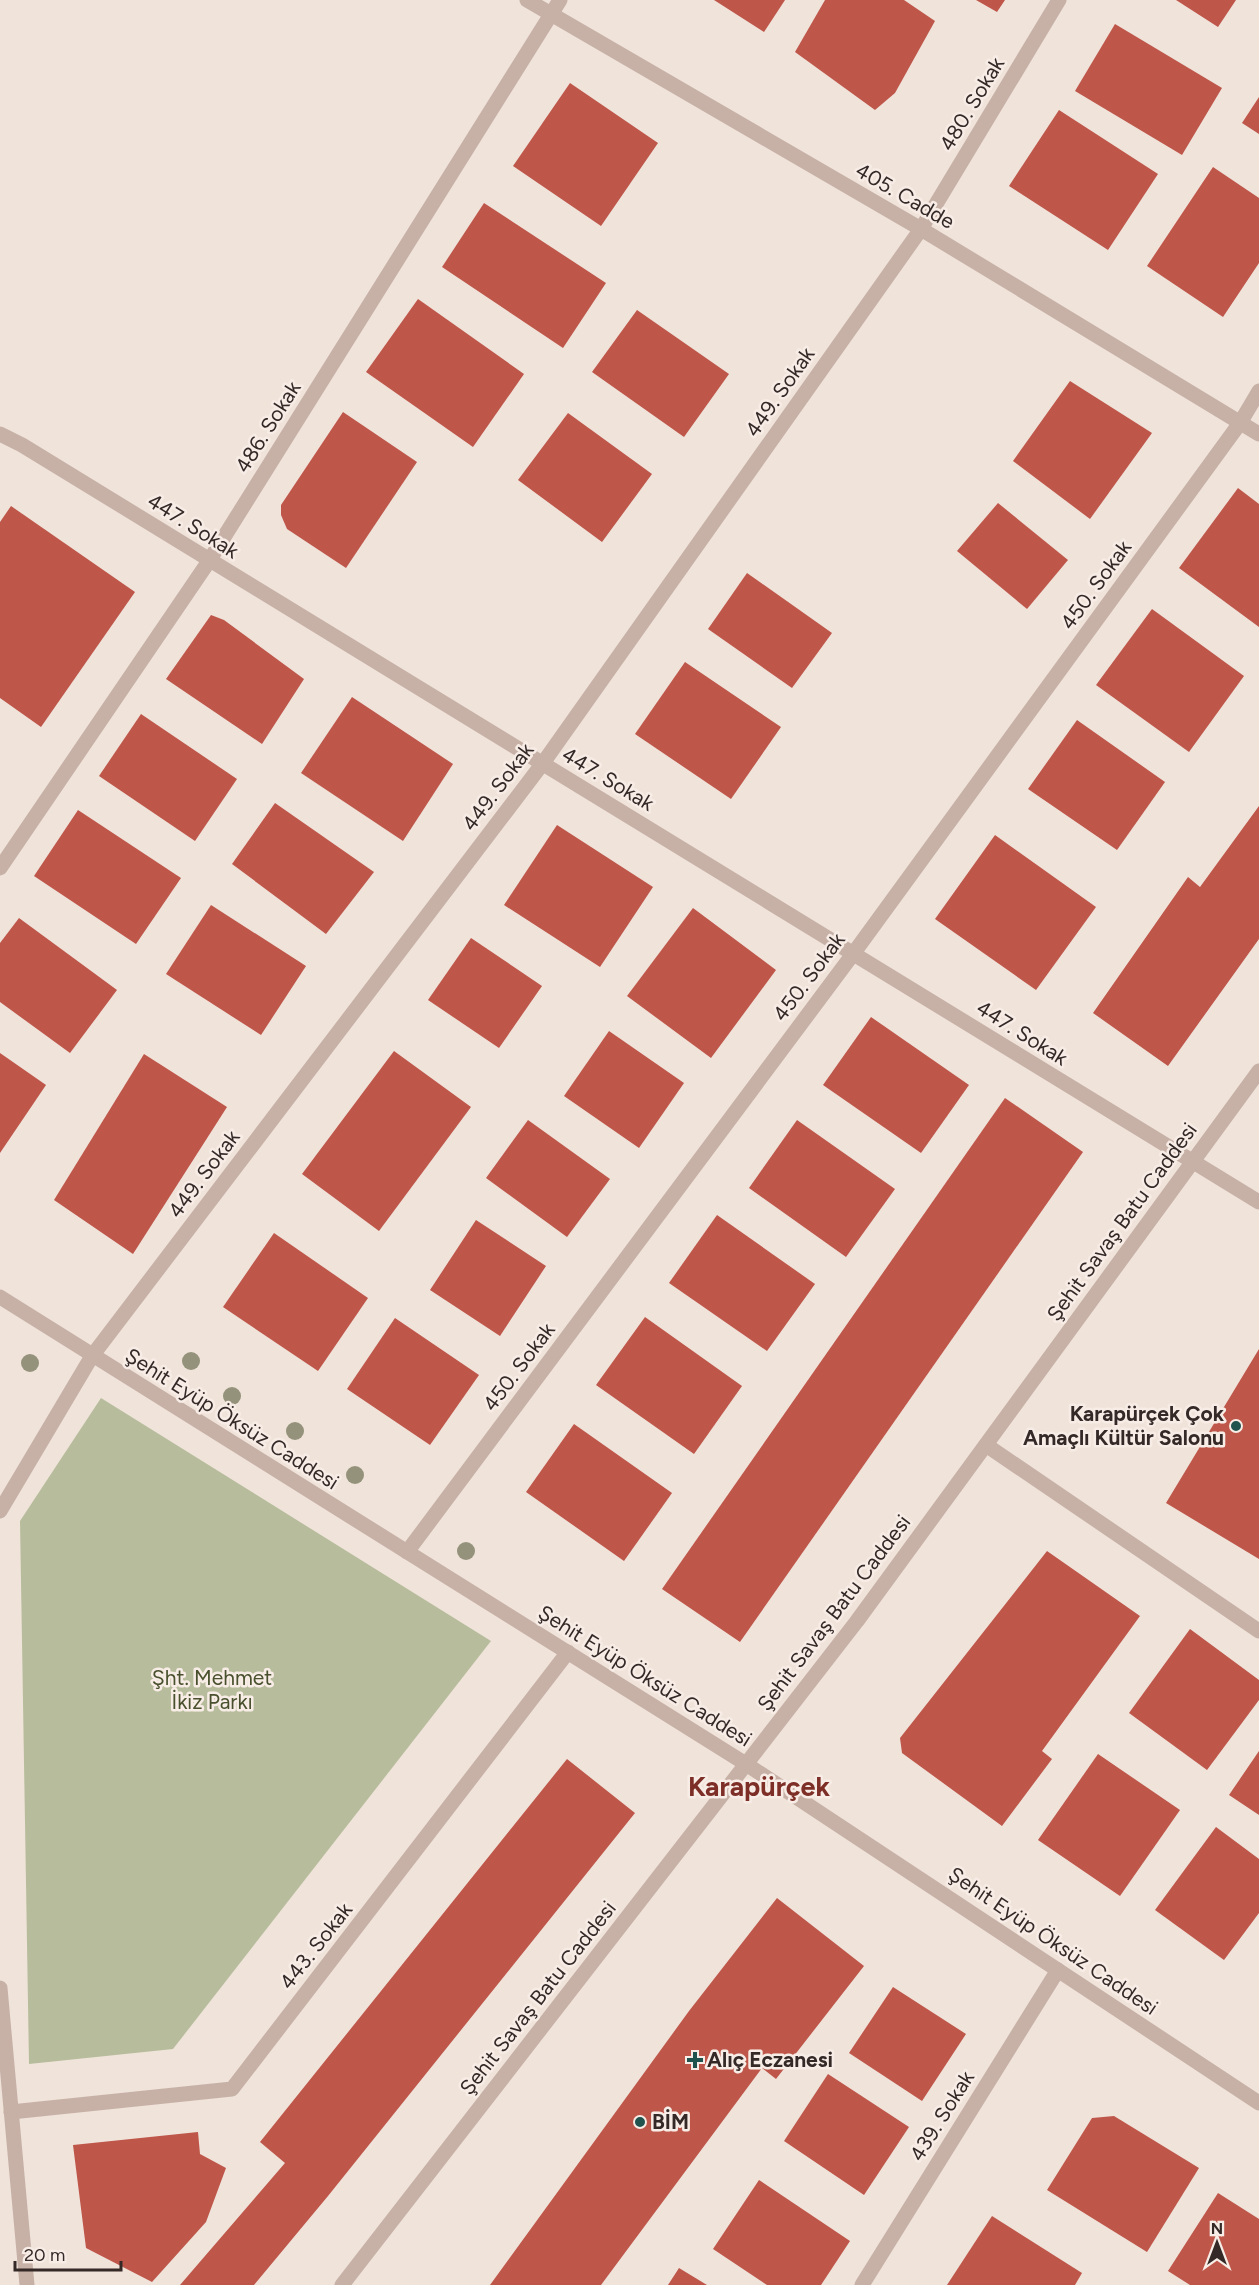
<svg xmlns="http://www.w3.org/2000/svg" width="1259" height="2285" viewBox="0 0 1259 2285" font-family="Figtree,sans-serif">
<style>
.green{fill:#b7bd9c}
.building{fill:#be564a}
.lines{fill:none;stroke-linecap:round;stroke-linejoin:round}
.minor{stroke:#c7b1a7;stroke-width:15}
.tree{fill:#94927b}
.poi-dot{fill:#20524e;stroke:#f8ede6;stroke-width:2}
.labels{text-anchor:middle;stroke-width:5;stroke-linejoin:round;paint-order:stroke}
.street-label{font-size:21px;fill:#342927;stroke:#f8ede6}
.poi-label{font-size:21px;font-weight:bold;fill:#342927;stroke:#f8ede6;text-anchor:start}
.park-label{font-size:21px;fill:#48502d;stroke:#f8ede6}
.district-label{font-size:27px;font-weight:bold;fill:#7d2e26;stroke:#f8ede6}
</style>
<rect width="100%" height="100%" fill="#f0e3da"/>
<!-- green -->
<path class="green" d="M101 1398 491 1641 173 2049 29 2064 20 1521Z"/>
<!-- building -->
<g class="building">
<path d="M714 0H785L764 32Z"/>
<path d="M825 0H904L935 21 895 93 875 110 795 52Z"/>
<path d="M976 0H1005L997 12Z"/>
<path d="M1176 0H1236L1218 27Z"/>
<path d="M1115 24 1222 88 1182 155 1075 91Z"/>
<path d="M570 83 658 143 601 226 513 166Z"/>
<path d="M1259 97V134L1242 123Z"/>
<path d="M1059 110 1158 174 1108 250 1009 186Z"/>
<path d="M1213 167 1259 198V263L1223 317 1147 266Z"/>
<path d="M484 203 606 283 563 348 442 267Z"/>
<path d="M418 299 524 374 473 447 366 372Z"/>
<path d="M637 310 729 374 684 437 592 372Z"/>
<path d="M1070 381 1152 433 1090 519 1013 461Z"/>
<path d="M343 412 417 462 346 568 287 529 281 515V505Z"/>
<path d="M568 413 652 474 602 542 518 480Z"/>
<path d="M1238 488 1259 504V627L1179 568Z"/>
<path d="M998 503 1068 560 1027 609 957 551Z"/>
<path d="M11 506 135 592 41 727 0 698V522Z"/>
<path d="M747 573 832 633 792 688 708 629Z"/>
<path d="M1152 609 1244 676 1189 752 1096 685Z"/>
<path d="M211 615 224 620 304 679 262 744 166 679Z"/>
<path d="M685 662 781 727 731 799 635 734Z"/>
<path d="M352 697 453 764 403 841 301 773Z"/>
<path d="M141 714 237 779 195 841 99 776Z"/>
<path d="M1077 720 1165 782 1117 850 1028 789Z"/>
<path d="M275 803 374 872 326 934 232 864Z"/>
<path d="M1259 806V939L1168 1066 1093 1013 1188 877 1200 887Z"/>
<path d="M78 810 181 878 136 944 34 876Z"/>
<path d="M557 825 653 887 600 967 504 905Z"/>
<path d="M995 835 1096 907 1036 990 935 919Z"/>
<path d="M211 905 306 966 261 1035 166 974Z"/>
<path d="M693 908 776 970 711 1058 627 996Z"/>
<path d="M19 918 117 990 70 1053 0 1002V943Z"/>
<path d="M471 938 542 986 499 1048 428 1000Z"/>
<path d="M871 1017 969 1085 921 1153 823 1085Z"/>
<path d="M609 1031 684 1083 639 1148 564 1096Z"/>
<path d="M394 1051 471 1107 379 1231 302 1174Z"/>
<path d="M0 1053 46 1085 0 1153Z"/>
<path d="M144 1054 227 1107 133 1254 54 1200Z"/>
<path d="M1005 1098 1083 1152 740 1642 662 1589Z"/>
<path d="M528 1120 610 1179 567 1237 486 1178Z"/>
<path d="M797 1120 895 1189 846 1257 749 1188Z"/>
<path d="M717 1215 815 1284 767 1351 669 1283Z"/>
<path d="M476 1220 546 1266 500 1336 430 1290Z"/>
<path d="M274 1233 368 1298 318 1371 223 1307Z"/>
<path d="M645 1317 742 1386 694 1454 596 1385Z"/>
<path d="M395 1318 479 1375 430 1445 347 1389Z"/>
<path d="M1259 1349V1559L1166 1503Z"/>
<path d="M574 1424 672 1493 624 1561 526 1492Z"/>
<path d="M1047 1551 1140 1616 1042 1751 1052 1759 1002 1826 902 1753 900 1738Z"/>
<path d="M1190 1629 1259 1680V1700L1207 1770 1129 1713Z"/>
<path d="M1259 1751V1815L1229 1795Z"/>
<path d="M1098 1754 1180 1810 1120 1896 1038 1840Z"/>
<path d="M567 1759 635 1813 328 2196 254 2285H180L285 2163 260 2142Z"/>
<path d="M1216 1827 1259 1859V1913L1224 1960 1155 1910Z"/>
<path d="M777 1898 864 1966 776 2079 762 2068 601 2285H490L689 2011Z"/>
<path d="M893 1987 966 2034 922 2101 849 2053Z"/>
<path d="M828 2074 909 2127 864 2195 784 2141Z"/>
<path d="M1114 2116 1199 2168 1147 2252 1047 2190 1092 2118Z"/>
<path d="M198 2132 200 2154 226 2168 206 2222 152 2282 86 2248 73 2145Z"/>
<path d="M759 2180 850 2241 821 2285H767L713 2249Z"/>
<path d="M1218 2193 1259 2219V2285H1190L1168 2271Z"/>
<path d="M992 2216 1082 2273 1075 2285H947Z"/>
<path d="M679 2268 707 2285H668Z"/>
</g>
<g class="lines">
<!-- minor -->
<g class="minor">
<path d="M527 0 921 229 1259 434"/>
<path d="M0 434 22 445 1259 1202"/>
<path d="M0 868 209 561 560 0"/>
<path d="M0 1297 746 1764 1259 2103"/>
<path d="M986 1445 1259 1631"/>
<path d="M0 1511 92 1356 543 763 921 229 1059 0"/>
<path d="M407 1552 853 954 1240 423 1259 391"/>
<path d="M0 1988 27 2285"/>
<path d="M11 2112 232 2089 568 1652"/>
<path d="M342 2285 857 1621 1259 1071"/>
<path d="M862 2285 1058 1970"/>
</g>
</g>
<!-- trees -->
<g class="tree">
<circle cx="191" cy="1361" r="9"/>
<circle cx="30" cy="1363" r="9"/>
<circle cx="232" cy="1396" r="9"/>
<circle cx="295" cy="1431" r="9"/>
<circle cx="355" cy="1475" r="9"/>
<circle cx="466" cy="1551" r="9"/>
</g>
<!-- markers -->
<g class="poi-dot">
<circle cx="1236" cy="1426" r="6"/>
<path d="M692 2051h6v6h6v6h-6v6h-6v-6h-6v-6h6z"/>
<circle cx="640" cy="2122" r="6"/>
</g>
<g class="labels">
<!-- street labels -->
<g class="street-label">
<text transform="translate(972 104) rotate(-59)" y="7">480. Sokak</text>
<text transform="translate(905 196) rotate(30)" y="7">405. Cadde</text>
<text transform="translate(780 392) rotate(-55)" y="7">449. Sokak</text>
<text transform="translate(268 427) rotate(-58)" y="7">486. Sokak</text>
<text transform="translate(193 526) rotate(32)" y="7">447. Sokak</text>
<text transform="translate(1096 585) rotate(-54)" y="7">450. Sokak</text>
<text transform="translate(608 779) rotate(31)" y="7">447. Sokak</text>
<text transform="translate(498 787) rotate(-53)" y="7">449. Sokak</text>
<text transform="translate(809 977) rotate(-53)" y="7">450. Sokak</text>
<text transform="translate(1022 1033) rotate(32)" y="7">447. Sokak</text>
<text transform="translate(204 1174) rotate(-53)" y="7">449. Sokak</text>
<text transform="translate(1122 1222) rotate(-54)" y="7">Şehit Savaş Batu Caddesi</text>
<text transform="translate(519 1367) rotate(-53)" y="7">450. Sokak</text>
<text transform="translate(232 1419) rotate(32)" y="7">Şehit Eyüp Öksüz Caddesi</text>
<text transform="translate(834 1613) rotate(-53)" y="7">Şehit Savaş Batu Caddesi</text>
<text transform="translate(645 1676) rotate(32)" y="7">Şehit Eyüp Öksüz Caddesi</text>
<text transform="translate(1053 1941) rotate(34)" y="7">Şehit Eyüp Öksüz Caddesi</text>
<text transform="translate(316 1946) rotate(-52)" y="7">443. Sokak</text>
<text transform="translate(538 1998) rotate(-52)" y="7">Şehit Savaş Batu Caddesi</text>
<text transform="translate(942 2116) rotate(-58)" y="7">439. Sokak</text>
</g>
<!-- poi labels -->
<g class="poi-label">
<text x="1224" y="1421" text-anchor="end">Karapürçek Çok<tspan x="1224" dy="24">Amaçlı Kültür Salonu</tspan></text>
<text x="707" y="2067">Alıç Eczanesi</text>
<text x="652" y="2129">BİM</text>
</g>
<!-- park labels -->
<g class="park-label">
<text x="212" y="1685">Şht. Mehmet<tspan x="212" dy="24">İkiz Parkı</tspan></text>
</g>
<!-- district labels -->
<g class="district-label">
<text x="759" y="1796">Karapürçek</text>
</g>
</g>
<!-- north arrow -->
<g transform="translate(1217 2243)" stroke="#f8ede6" stroke-width="4.5" paint-order="stroke">
<path d="M0-4.5L10 22L0 15L-10 22Z" fill="#342927"/>
<text y="-9" font-size="16" font-weight="bold" text-anchor="middle" fill="#342927">N</text>
</g>
<!-- scale -->
<path d="M15 2261v9h106v-9" fill="none" stroke="#342927" stroke-width="3"/>
<text x="24" y="2261" font-size="18" fill="#342927" stroke="#f8ede6" stroke-width="4.5" paint-order="stroke">20 m</text>
</svg>
